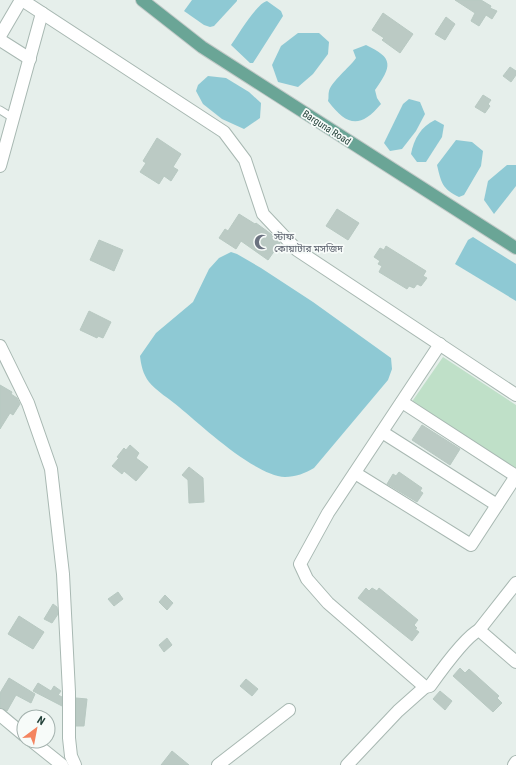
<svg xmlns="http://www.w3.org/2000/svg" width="516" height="765" viewBox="0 0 516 765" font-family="'Roboto Condensed','Noto Sans Bengali',sans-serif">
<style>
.green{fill:#bfe0c8}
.water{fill:#8ec9d4}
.building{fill:#bbcac4;stroke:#b8c9c2}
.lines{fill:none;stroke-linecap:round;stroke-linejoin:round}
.service-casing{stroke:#a8b8b2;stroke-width:9}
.minor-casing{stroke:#a8b8b2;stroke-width:14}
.tertiary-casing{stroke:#a8b8b2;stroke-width:14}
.primary-casing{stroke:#c2cac8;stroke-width:14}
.service{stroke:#fff;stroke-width:7}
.minor{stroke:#fff;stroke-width:12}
.tertiary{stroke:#fff;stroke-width:12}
.primary{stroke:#6aa596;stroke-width:12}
.labels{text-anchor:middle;stroke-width:3.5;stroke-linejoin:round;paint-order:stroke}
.street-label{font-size:10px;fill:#24423a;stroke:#f7fbf9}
.worship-label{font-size:10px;fill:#5b616d;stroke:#f7fbf9;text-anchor:start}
</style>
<rect width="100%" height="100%" fill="#e6efeb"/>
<!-- green -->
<path class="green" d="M443 357 516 405V468L514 472 411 403Z"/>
<!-- water -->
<g class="water">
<path d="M192 0H237V1L214 26 210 27 204 25 184 11Z"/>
<path d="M267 1 281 11 283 16 253 63H250L231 45C238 35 257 3 267 1Z"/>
<path d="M298 33H319L329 42 328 54 313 74 298 87 278 82 272 65 281 46Z"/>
<path d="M366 45C394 58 392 66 375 90L377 98 381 104C360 129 347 126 328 101 329 98 328 94 329 91 332 81 349 68 356 58L353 50Z"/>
<path d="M208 76 226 78 249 92 261 103 260 118 244 129 222 119 203 104 196 91 198 85Z"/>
<path d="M409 99 420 102 425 114 416 131 402 149 390 151 384 143 403 104Z"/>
<path d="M435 120 444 125 442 137 426 162H417L411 154C414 138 421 127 435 120Z"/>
<path d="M456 140 472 142 483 151 481 166 464 195 459 197C442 189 441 182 437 165Z"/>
<path d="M507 165H516V186L494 214 484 200 488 181Z"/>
<path d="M473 237 516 264V301L455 264 468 240Z"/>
<path d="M231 252 237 254 261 268 313 302 391 358 392 369 388 380 314 468C306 473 295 477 285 477 254 475 203 427 179 407 171 400 155 390 149 382 143 374 141 365 140 356L156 333 193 302 209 269 219 258Z"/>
</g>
<!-- building -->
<g class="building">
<path d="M455 0H481L491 6 490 8 497 11 492 19 486 15 479 26 471 21 475 13Z"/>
<path d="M383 13 413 34 400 53 382 40 384 38 372 30Z"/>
<path d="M446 17 455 24 445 40 435 34Z"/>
<path d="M510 67 516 71V75L511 82 503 76Z"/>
<path d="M483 95 491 100 488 104 490 106 485 113 475 107Z"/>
<path d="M157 138 181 154 173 167 178 170 171 181 164 176 159 184 140 172 146 163 143 161Z"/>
<path d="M337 209 359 223 348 240 326 226Z"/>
<path d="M239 214 255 224 256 223 271 234 280 243 268 260 241 241 236 249 219 238 225 229 228 231Z"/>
<path d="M99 240 123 250 114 271 90 260Z"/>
<path d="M386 246 426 271 423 276 427 278 421 286 417 284 414 288 409 286 407 289 379 272 382 266 378 264 380 261 374 257 380 248 384 250Z"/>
<path d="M89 311 111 322 103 338 98 336 97 338 80 330Z"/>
<path d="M0 385 12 392 11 394 17 398 20 404 13 415 10 413 0 429Z"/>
<path d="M422 425 460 449 450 465 412 440Z"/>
<path d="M130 445 139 453 136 458 148 467 136 481 124 471 122 474 112 466 119 458 117 457 124 448 126 450Z"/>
<path d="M189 467 203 478 204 502 189 503 188 480 182 475Z"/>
<path d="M399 472 422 488 420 491 423 493 417 502 387 484 393 474 396 476Z"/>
<path d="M366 588 369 591 372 588 377 591 379 588 418 620 414 625 417 628 415 629 419 632 412 641 358 598Z"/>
<path d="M118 592 123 599 114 606 108 599Z"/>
<path d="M165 595 173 603 167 610 159 602Z"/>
<path d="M53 604 57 607 58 614 52 623 44 619Z"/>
<path d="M19 616 44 632 33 649 8 634Z"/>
<path d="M167 638 172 645 164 652 159 645Z"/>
<path d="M460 668 465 673 469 669 499 696 497 698 502 703 493 712 453 676Z"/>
<path d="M9 678 35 694 31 703 16 695 7 711 0 708V693Z"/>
<path d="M246 679 258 689 252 696 240 686Z"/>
<path d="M38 683 51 691 54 686 61 691 58 695 62 697V706L33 691Z"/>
<path d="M440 691 452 701 445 710 433 699Z"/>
<path d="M76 698 87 699 84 726H76Z"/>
<path d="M172 751 189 765H161Z"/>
</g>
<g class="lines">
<defs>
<path id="service" d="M0 110 13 118"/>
<g id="minor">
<path d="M22 0 224 132 245 160 263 214 297 250 516 395"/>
<path d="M0 36 21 0"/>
<path d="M0 40 30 59"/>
<path d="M0 166 42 13"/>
<path d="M440 344 328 513 300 564 307 579 328 603 425 687 430 686C440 672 465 637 479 630L516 662"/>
<path d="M0 346 28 403 51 469 63 574 69 692V738L71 756 75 765"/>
<path d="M402 402 516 476"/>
<path d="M382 432 497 505"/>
<path d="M355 473 471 545 516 476"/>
<path d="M479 630 516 583"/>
<path d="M218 765 289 710"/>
<path d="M347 765 398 711 425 687"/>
<path d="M514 765 516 762"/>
</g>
<g id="tertiary">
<path d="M0 715 24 735"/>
<path d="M32 741 62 765"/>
</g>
<path id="primary" d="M142 0 202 47 516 248"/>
</defs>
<!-- service casing -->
<use href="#service" class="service-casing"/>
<!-- minor casing -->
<use href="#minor" class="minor-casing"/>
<!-- tertiary casing -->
<use href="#tertiary" class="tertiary-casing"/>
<!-- primary casing -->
<use href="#primary" class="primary-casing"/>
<!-- service -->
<use href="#service" class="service"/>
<!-- minor -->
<use href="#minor" class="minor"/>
<!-- tertiary -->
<use href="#tertiary" class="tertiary"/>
<!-- primary -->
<use href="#primary" class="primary"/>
</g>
<!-- icons -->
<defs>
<symbol id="mosque-bare" viewBox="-9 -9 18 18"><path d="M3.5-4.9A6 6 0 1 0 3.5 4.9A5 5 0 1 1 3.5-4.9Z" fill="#6b7280" stroke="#f7fbf9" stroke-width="2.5" paint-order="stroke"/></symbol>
</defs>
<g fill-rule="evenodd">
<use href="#mosque-bare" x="251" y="231" width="22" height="22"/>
</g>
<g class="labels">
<!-- street labels -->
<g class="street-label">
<text transform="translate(327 127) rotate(33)" y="4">Barguna Road</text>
</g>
<!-- worship labels -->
<g class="worship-label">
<text x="274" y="240">স্টাফ<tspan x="274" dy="12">কোয়াটার মসজিদ</tspan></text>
</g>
</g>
<!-- north arrow -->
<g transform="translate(36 729) rotate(32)"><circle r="19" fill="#f7fbf9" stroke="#a3b1ad"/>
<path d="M0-3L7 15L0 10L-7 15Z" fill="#f4845f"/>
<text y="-6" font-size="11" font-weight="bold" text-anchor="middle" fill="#24423a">N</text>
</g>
</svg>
